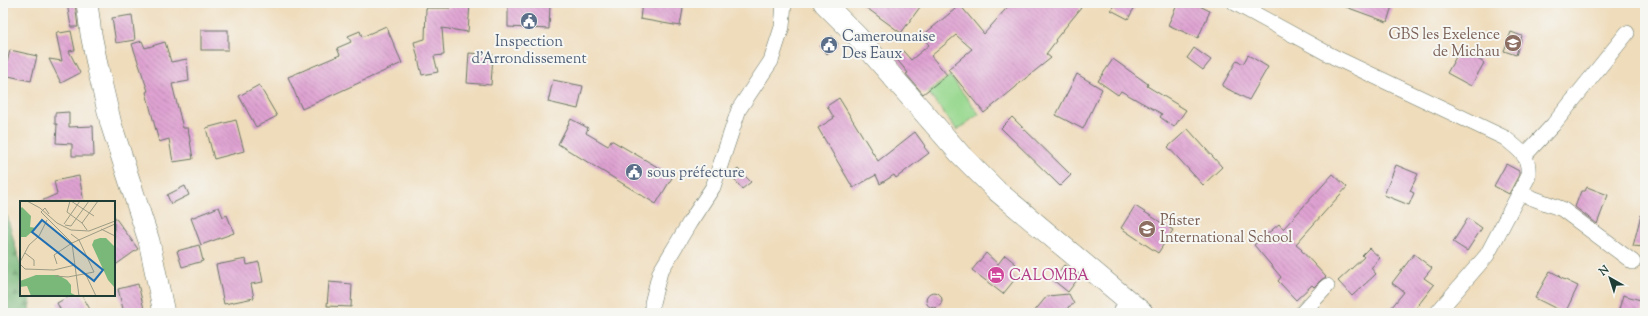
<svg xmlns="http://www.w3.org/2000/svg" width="1648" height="316" viewBox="0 0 1648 316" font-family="'Sorts Mill Goudy',serif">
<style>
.green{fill:#98d88f;stroke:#5c8a62}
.forest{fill:url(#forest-firs);stroke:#4c7a57}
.building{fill:url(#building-back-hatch)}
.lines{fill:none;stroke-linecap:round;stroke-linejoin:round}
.street-casing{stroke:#687563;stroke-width:16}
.secondary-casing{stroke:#687563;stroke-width:22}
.street{stroke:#fff;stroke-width:15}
.secondary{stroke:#fff;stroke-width:21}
.labels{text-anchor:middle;stroke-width:4;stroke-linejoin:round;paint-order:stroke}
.education-label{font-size:15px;fill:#785e54;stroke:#f6f6f2;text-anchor:end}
.service-label{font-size:15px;fill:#4e5e75;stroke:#f6f6f2;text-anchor:start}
.hotel-label{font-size:15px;fill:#b23c85;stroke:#f6f6f2;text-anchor:start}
.inset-road{fill:none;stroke:#9c9c85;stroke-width:1}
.view{fill:#1f6fb2;fill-opacity:0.15;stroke:#1f6fb2;stroke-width:2}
.inset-edge{fill:none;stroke:#1f3d34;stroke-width:2}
</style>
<defs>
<pattern id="forest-firs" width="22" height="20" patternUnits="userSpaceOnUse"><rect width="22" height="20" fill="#7ab87a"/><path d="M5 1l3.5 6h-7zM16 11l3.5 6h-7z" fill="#639765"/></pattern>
<pattern id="building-back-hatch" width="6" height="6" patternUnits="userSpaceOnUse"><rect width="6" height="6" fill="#dfa2d2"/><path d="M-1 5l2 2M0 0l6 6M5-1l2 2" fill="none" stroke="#b485ab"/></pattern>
</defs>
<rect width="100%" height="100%" fill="#f6f6f2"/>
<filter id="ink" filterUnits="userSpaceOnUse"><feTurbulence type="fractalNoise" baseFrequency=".025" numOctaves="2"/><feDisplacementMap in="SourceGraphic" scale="8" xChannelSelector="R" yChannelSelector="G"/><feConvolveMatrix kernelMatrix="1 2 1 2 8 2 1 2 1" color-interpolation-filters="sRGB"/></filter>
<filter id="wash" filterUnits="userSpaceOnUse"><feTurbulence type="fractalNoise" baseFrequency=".012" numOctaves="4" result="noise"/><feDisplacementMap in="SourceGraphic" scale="16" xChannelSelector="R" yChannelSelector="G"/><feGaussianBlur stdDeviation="0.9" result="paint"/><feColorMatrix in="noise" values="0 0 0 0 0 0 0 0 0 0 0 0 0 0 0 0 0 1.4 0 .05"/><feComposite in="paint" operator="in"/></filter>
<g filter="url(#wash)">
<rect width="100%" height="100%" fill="#efdcbb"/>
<!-- green -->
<path class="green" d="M950 76 979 114 957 130 928 92Z"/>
<!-- forest -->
<path class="forest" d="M3 213 7 216 21 267V295H29L31 304 28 313H3Z"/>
<g id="blocks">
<!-- building -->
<g class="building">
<path d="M67 3H75L78 27H71Z"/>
<path d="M450 3H470L468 32 442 28 444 55 434 56 438 72 422 75 414 42 425 39 426 8H450Z"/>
<path d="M508 3H543L542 5H550L549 29 508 27Z"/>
<path d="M642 3H684L680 26 640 19Z"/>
<path d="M860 3H923L901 33Z"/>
<path d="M1011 3H1075L1081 8 1055 40 1056 41 1046 54 1051 58 1021 82H1020L1016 87 984 113 948 69 972 49 956 35 931 56 947 75 923 94 906 74 908 73 895 57 903 51 911 60 929 45 922 36 960 5 984 34Z"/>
<path d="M1115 3H1137L1128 19 1111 10Z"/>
<path d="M1178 3H1193L1210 11 1198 38 1168 25Z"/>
<path d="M1338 3H1393L1387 22 1338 4Z"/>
<path d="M132 15 135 40 116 43 112 18Z"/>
<path d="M386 26 402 63 302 109 288 77 340 55 337 48 351 42 348 36 360 31 362 37Z"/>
<rect x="201" y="30" width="27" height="20"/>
<path d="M59 31 60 33 71 31 75 50 69 51 80 73 61 83 49 59 62 61 56 33Z"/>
<path d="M1511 32 1522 36 1516 55 1504 51Z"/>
<path d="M832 36 838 44 827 54 820 46Z"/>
<path d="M142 41 145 48 165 42 171 62 187 59 189 81 172 84 183 128H188L193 159 173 162 169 139 159 142 146 92 148 91 132 44Z"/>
<path d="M1194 48 1211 60 1203 70 1187 58Z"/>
<path d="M1461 48 1484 63 1471 86 1447 73Z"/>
<path d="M10 50 37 56 31 81 4 75Z"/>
<path d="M469 53 493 55 491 85 467 83Z"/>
<path d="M1248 55 1268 67 1249 100 1222 86 1237 60 1243 64Z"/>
<path d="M1113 59 1148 84 1147 86 1186 110 1174 127 1160 117 1162 114 1121 91 1118 95 1098 81Z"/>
<path d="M1077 74 1102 89 1083 129 1056 115Z"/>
<path d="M553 80 583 86 578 109 548 102Z"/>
<path d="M259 85 277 116 256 127 239 96Z"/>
<path d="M839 98 878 161 915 132 925 146 924 147 929 153 896 178 894 175 880 184 876 175 853 188 818 128 834 118 827 106Z"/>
<path d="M69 112V127L93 126 94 156H72V144L56 143 57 124H55V113Z"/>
<path d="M1012 117 1071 175 1060 186 1001 128Z"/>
<path d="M571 119 588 128 586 133 608 146 611 140 673 176 656 204 558 144Z"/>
<path d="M236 120 244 151 214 159 206 128Z"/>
<path d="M1188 129 1222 167 1203 185 1168 147Z"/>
<path d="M1506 164 1519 171V175L1509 194 1494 186Z"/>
<path d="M1396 165 1418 174 1410 191 1414 193 1409 205 1384 195Z"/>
<path d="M738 169 751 182 742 189 731 175Z"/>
<path d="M1333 174 1347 187 1296 244 1302 249 1301 250 1326 277 1321 280 1314 287 1312 285 1296 300 1278 281 1281 277 1254 245 1279 224 1283 229Z"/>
<path d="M79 176 84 202H39L57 194 54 181Z"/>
<path d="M185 186 189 195 171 204 167 195Z"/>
<path d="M1587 187 1608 195 1597 224 1575 207 1581 191H1585Z"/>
<path d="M1135 206 1173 230 1158 253 1121 228Z"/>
<path d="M219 207 223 217 227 215 234 233 201 245 191 218Z"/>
<path d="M1641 215H1645V247L1633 246Z"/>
<path d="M114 216 138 249 114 266Z"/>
<path d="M1468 218 1482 228 1467 251 1453 242Z"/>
<path d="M199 245 203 261 182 267 177 251Z"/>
<path d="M1369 248 1380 258 1371 268 1376 274 1352 296 1338 281 1364 257 1362 255Z"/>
<path d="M986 253 998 264 1005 255 1016 264 1010 272 1016 278 1003 294 972 270Z"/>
<path d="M1414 254 1432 268 1424 278 1434 285 1412 313H1387L1404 292 1392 283Z"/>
<path d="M246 259 247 265 259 262 263 282 251 284 254 298 224 304 216 265Z"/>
<path d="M1064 265 1080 276 1068 292 1053 280Z"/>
<path d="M1550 271 1560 276 1559 277 1578 286 1565 313 1535 298Z"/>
<path d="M329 282 352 284 351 307 327 306Z"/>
<path d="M138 284 145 313H124L118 289Z"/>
<circle cx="934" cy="300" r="8"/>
<path d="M1069 294 1074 304 1068 307 1069 313H1033L1047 296Z"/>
<path d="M72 295H82L92 313H62L57 303Z"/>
<path d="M1623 295 1644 301 1641 313H1618Z"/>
</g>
</g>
</g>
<g filter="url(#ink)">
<use href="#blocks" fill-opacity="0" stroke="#687563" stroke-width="1"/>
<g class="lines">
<defs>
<g id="street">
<path d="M1235 3 1334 57 1505 138C1520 151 1530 155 1528 177L1487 255 1437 313"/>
<path d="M1525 155 1553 125 1627 33"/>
<path d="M1519 193 1562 209 1633 262"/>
<path d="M652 313V303L660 272 690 222 713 187 739 109 771 61 782 27 784 3"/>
<path d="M1120 313 1128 301"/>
<path d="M1302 313 1327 286"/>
</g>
<g id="secondary">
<path d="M87 3 91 34 98 69 111 124 149 241 164 313"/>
<path d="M824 3 857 36 960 154 997 191 1143 313"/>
</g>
</defs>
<!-- street casing -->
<use href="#street" class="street-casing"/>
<!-- secondary casing -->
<use href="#secondary" class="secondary-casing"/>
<!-- street -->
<use href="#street" class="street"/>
<!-- secondary -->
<use href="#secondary" class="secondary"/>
</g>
</g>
<!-- icons -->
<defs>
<symbol id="civic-disc" viewBox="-11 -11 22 22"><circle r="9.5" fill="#5c6f8a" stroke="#f6f6f2"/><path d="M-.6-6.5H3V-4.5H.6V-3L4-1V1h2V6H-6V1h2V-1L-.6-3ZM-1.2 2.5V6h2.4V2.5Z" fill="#fff"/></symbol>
<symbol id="school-disc" viewBox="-11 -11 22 22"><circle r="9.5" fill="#8d6e63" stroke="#f6f6f2"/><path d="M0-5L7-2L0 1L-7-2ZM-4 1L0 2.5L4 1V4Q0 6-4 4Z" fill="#fff"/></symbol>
<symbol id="hotel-disc" viewBox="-11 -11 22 22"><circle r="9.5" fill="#d1479c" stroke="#f6f6f2"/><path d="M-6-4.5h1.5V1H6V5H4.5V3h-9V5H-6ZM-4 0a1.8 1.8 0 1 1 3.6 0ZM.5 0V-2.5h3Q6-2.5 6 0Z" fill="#fff"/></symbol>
</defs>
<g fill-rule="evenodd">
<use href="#civic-disc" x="519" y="11" width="20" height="20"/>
<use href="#school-disc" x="1503" y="33" width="20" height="20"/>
<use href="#civic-disc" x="819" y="35" width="20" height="20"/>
<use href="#civic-disc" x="624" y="162" width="20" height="20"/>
<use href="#school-disc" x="1137" y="219" width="20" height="20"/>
<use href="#hotel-disc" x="986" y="265" width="20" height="20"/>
</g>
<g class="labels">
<!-- education labels -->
<g class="education-label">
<text x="1500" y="39">GBS les Exelence<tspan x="1500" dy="17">de Michau</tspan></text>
<text x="1160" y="225" text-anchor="start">Pfister<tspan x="1160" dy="17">International School</tspan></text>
</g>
<!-- service labels -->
<g class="service-label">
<text x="842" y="41">Camerounaise<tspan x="842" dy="17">Des Eaux</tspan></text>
<text x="529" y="46" text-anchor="middle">Inspection<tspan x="529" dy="17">d'Arrondissement</tspan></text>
<text x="647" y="177">sous préfecture</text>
</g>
<!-- hotel labels -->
<g class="hotel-label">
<text x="1009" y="280">CALOMBA</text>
</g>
</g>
<!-- overview -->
<g transform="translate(20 201)">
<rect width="95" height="95" fill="#efdcbb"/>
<path d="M2 6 11 15 10 26 16 27 6 36H0V8ZM80 37H86L95 46V87L88 79 72 44 74 39ZM16 74H38L47 79 51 84V92L57 95H11L7 85 0 86V80Z" fill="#7ab87a"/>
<path class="inset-road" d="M7 0 20 7 37 22 51 29 69 30 95 20M50 0 47 11 62 22M51 0 74 15M29 13 25 7 21 11 52 42 95 23M44 23 60 0M45 24 51 25 69 0M81 28 95 35M67 29 62 22 78 0M52 42 59 95M5 52 14 59V65M0 61 9 44 19 35 27 19M0 63 5 68 34 69 55 64M37 63 34 54 52 42M66 74 76 95M35 75 48 76 74 71 59 39 51 33"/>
<path class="view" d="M22 19 83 69 74 80 12 31Z"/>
<rect width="95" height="95" class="inset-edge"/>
</g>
<!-- margin -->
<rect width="1648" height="316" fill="none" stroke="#f6f6f2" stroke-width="16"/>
<!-- north arrow -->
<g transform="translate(1610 278) rotate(321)" stroke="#f6f6f2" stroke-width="3" paint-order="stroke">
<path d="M0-3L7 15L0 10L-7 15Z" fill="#1f3d34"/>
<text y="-6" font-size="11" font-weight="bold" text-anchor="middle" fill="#1f3d34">N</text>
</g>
</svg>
